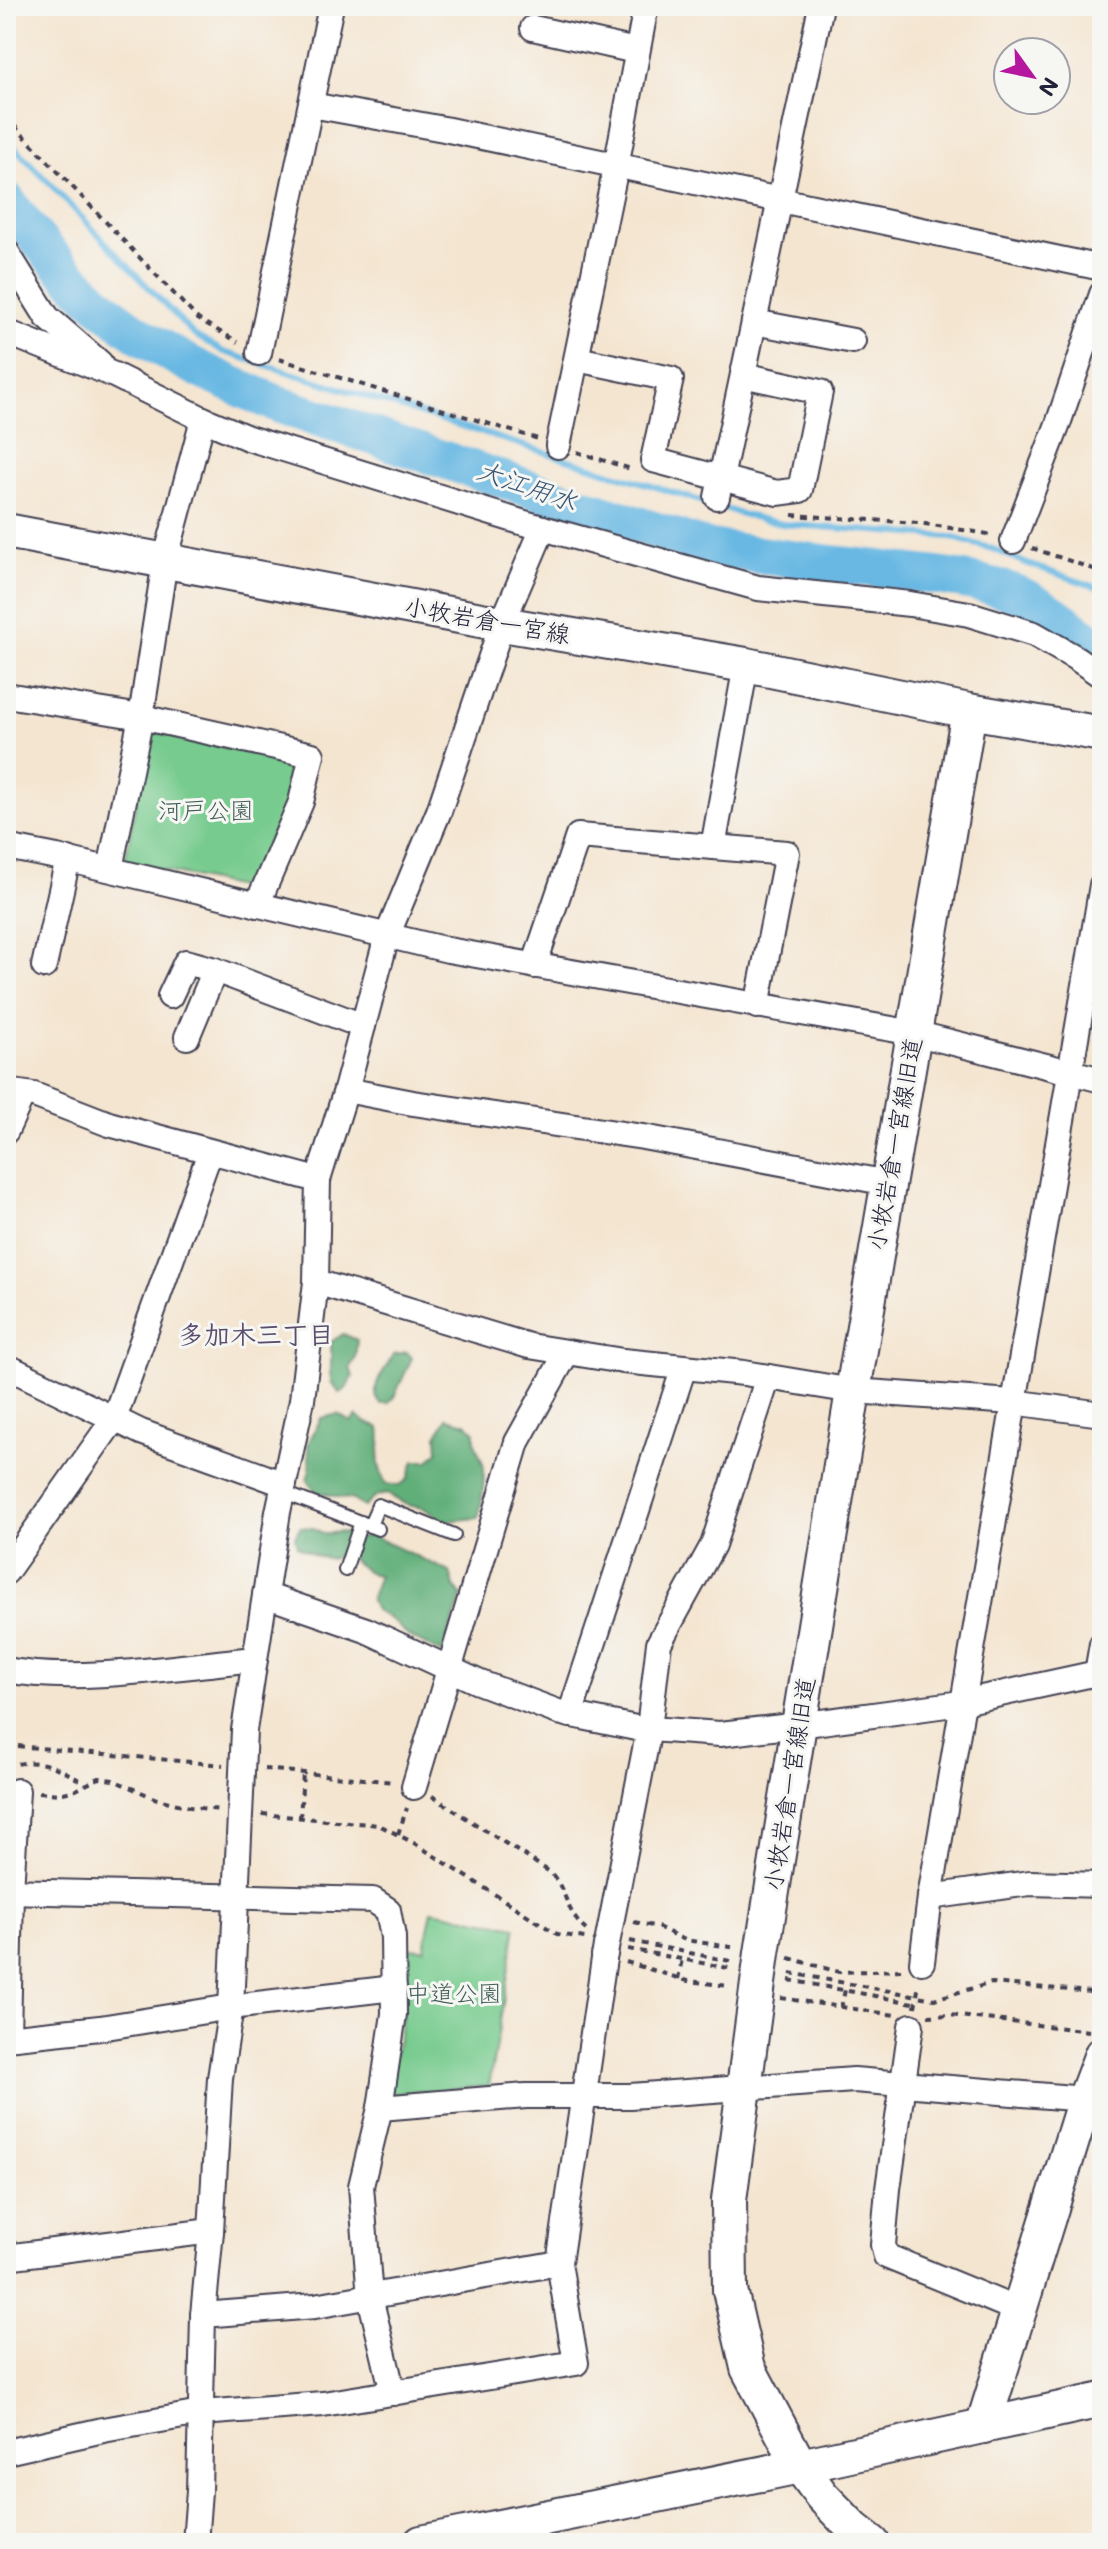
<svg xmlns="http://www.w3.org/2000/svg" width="1108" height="2549" viewBox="0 0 1108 2549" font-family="Mali,'Klee One',sans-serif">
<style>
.green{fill:#77cb8e;stroke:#4c7664;stroke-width:2}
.forest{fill:#61af79;stroke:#42685a;stroke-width:2}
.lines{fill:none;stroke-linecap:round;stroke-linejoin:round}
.stream{stroke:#68b8e3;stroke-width:6}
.river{stroke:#68b8e3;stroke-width:38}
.lane-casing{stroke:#423f51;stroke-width:16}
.street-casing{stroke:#423f51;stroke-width:28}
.secondary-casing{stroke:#423f51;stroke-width:38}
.path{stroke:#423f51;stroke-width:4;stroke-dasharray:6 6;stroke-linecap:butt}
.lane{stroke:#fff;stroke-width:12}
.street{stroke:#fff;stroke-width:24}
.secondary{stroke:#fff;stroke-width:34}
.labels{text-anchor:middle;stroke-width:6;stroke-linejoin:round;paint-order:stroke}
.street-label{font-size:24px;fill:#22223b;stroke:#f6f6f2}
.park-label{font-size:24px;fill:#405d58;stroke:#f6f6f2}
.water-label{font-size:26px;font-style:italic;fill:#3a5676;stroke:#f6f6f2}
.neighbourhood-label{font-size:26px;font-weight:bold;fill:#5b4d6e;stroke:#f6f6f2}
</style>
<rect width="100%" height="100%" fill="#f6f6f2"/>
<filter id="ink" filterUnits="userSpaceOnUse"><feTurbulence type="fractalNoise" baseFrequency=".0125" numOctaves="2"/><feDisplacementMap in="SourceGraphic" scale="16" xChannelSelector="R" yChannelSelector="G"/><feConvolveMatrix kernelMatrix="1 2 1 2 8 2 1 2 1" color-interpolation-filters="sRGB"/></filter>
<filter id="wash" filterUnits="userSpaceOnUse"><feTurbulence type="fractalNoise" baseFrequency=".006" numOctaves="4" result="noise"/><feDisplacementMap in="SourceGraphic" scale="32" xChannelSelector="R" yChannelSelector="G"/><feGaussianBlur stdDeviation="1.8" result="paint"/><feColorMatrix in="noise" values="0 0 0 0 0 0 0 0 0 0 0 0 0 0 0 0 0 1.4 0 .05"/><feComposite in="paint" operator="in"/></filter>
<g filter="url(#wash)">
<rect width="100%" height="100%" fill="#f4e5d0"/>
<!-- green -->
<g class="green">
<path d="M149 731 300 763 288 798 248 889 125 862Z"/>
<path d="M432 1911 516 1927 489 2086 387 2094 403 2014 406 1948 424 1949Z"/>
</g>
<!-- forest -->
<g class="forest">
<path d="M343 1334 357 1340 355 1359 350 1367 353 1377 345 1390 340 1393 331 1383C330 1368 332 1356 331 1342Z"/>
<path d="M407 1352 412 1358 395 1395 389 1403 381 1404C366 1389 387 1368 394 1354Z"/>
<path d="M338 1414 351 1422 357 1416 367 1423 380 1428C384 1455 371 1453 386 1484L399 1486 408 1479 414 1461H429L438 1451 437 1436 447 1418 466 1423 475 1432C474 1449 479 1450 483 1464 486 1472 481 1509 478 1518L445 1521 423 1508 407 1505 387 1494 376 1496 364 1507 353 1500 316 1492 307 1479 310 1470 308 1444 321 1418Z"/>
<path d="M300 1527 313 1528 324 1534 339 1532 362 1538 371 1535 450 1572 454 1586 462 1596 442 1653 408 1636 393 1621 375 1610 370 1600 379 1575C362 1574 357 1560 342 1553L331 1559 317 1556 297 1546 295 1536Z"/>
</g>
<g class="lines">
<!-- stream -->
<path class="stream" d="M6 138 194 335 224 352 745 515 782 524 950 537 993 549 1025 563 1102 589"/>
<!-- river -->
<path class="river" d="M6 200C33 235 62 271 95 300 148 348 215 378 280 405L704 547C762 556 820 563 879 569 926 575 978 578 1022 596 1050 608 1079 632 1102 652"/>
</g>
</g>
<g filter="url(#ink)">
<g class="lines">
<defs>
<g id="lane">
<path d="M282 1492 378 1529"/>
<path d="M370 1526 378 1505 454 1535"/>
<path d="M345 1570 361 1522"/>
</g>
<g id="street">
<path d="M533 28 636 51"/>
<path d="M311 105 444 129 1102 268"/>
<path d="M6 251 47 317 100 363"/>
<path d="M754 322 853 341"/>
<path d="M6 332 114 375 203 419 248 438 521 522 758 588 910 604 969 614 1034 634 1076 658 1102 676"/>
<path d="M259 353 331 6"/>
<path d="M577 359 671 379 653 460 777 493 800 490 820 392 743 375"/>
<path d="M558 446 616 167 646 6"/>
<path d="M717 497 821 6"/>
<path d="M1013 541 1058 424 1102 294"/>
<path d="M6 695 141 717 312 755 301 802 257 905"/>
<path d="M6 847 57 857 448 950 914 1033 1102 1080"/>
<path d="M713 847 746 665"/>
<path d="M110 869 141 717 165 561 203 419"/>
<path d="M1102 885 930 1897 1030 1883 1102 1885"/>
<path d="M44 966 68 859"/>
<path d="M534 966 578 836 787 853 757 1006"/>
<path d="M170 996 186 962 215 970 363 1026"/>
<path d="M187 1037 215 970"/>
<path d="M346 1090 413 1103 643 1137 888 1183"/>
<path d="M6 1091 34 1095 109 1124 318 1180"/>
<path d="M6 1131 23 1094"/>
<path d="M316 1282 529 1346 623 1361 744 1373 853 1391 1013 1402 1102 1414"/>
<path d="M6 1366 141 1432 284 1484"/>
<path d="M6 1572 114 1419 210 1152"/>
<path d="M265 1595 366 1630 478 1682 558 1712 636 1728 720 1734 799 1725 954 1704 1102 1672"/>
<path d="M6 1670C78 1684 180 1666 255 1659"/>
<path d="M1097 1673 1102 1644"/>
<path d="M570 1715 684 1367"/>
<path d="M414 1787 517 1442 567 1352"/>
<path d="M6 1891 373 1900 388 1910 393 1937 394 2014 380 2108 361 2186 370 2297 393 2393"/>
<path d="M604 1956V1959L649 1729 659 1643 713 1545 768 1377"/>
<path d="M922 1962 930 1897"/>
<path d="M911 2026 888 2189 883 2245 886 2256 1020 2311"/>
<path d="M6 2038 100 2028 231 2007 394 1988"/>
<path d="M8 2038 11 1891 17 1791"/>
<path d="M380 2108 526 2096H630L854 2080 1085 2099"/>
<path d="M6 2257 211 2231"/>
<path d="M203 2315 315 2306 559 2263"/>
<path d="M6 2452 103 2430 201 2413 323 2404 576 2363 559 2263 606 1945"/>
<path d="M195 2543 199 2491 203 2315 211 2231 220 2078 231 2007 244 1730 278 1512 302 1400 316 1282 318 1180 346 1090 387 936 439 811 502 624 543 528"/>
</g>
<g id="secondary">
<path d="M6 531 502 624 746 665 969 711 1102 734"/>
<path d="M983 2426 1085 2099 1102 2054"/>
<path d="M421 2543 800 2466 1102 2400"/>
<path d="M872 2543 854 2529 822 2496 800 2466 748 2368 730 2290 729 2200 762 1953 853 1391 969 711"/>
</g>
</defs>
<!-- lane casing -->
<use href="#lane" class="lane-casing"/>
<!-- street casing -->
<use href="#street" class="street-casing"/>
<!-- secondary casing -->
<use href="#secondary" class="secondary-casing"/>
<!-- path -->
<g class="path">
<path d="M6 117 198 319 238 342"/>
<path d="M279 359 538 439"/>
<path d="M577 452 634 470"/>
<path d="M792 515 919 523 994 535"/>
<path d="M1032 548 1102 572"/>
<path d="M6 1745 223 1765"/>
<path d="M6 1767C37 1756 60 1767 85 1784"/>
<path d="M264 1769 394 1782"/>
<path d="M39 1792 59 1794 76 1790 99 1778 113 1780 157 1799 190 1807 221 1810"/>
<path d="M432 1796 550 1872C568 1891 565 1912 586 1930"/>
<path d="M262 1814 379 1825 414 1843 557 1934 585 1938"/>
<path d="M300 1818 303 1773"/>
<path d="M398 1834 407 1808"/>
<path d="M634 1922 658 1927 685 1940 737 1948"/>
<path d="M630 1941 735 1962"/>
<path d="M628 1949 734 1969"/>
<path d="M789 1958 839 1972 902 1970"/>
<path d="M626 1962 688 1981 730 1986"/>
<path d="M790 1973 934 1999 992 1983 1102 1993"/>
<path d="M678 1979 682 1959"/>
<path d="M789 1980 913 2003"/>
<path d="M781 1998 895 2015"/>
<path d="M915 2007 919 1984"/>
<path d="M841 2008 845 1990"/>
<path d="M928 2016 950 2015 1090 2031"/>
</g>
<!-- lane -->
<use href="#lane" class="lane"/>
<!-- street -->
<use href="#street" class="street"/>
<!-- secondary -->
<use href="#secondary" class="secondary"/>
</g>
</g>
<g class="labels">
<!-- street labels -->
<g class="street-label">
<text transform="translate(487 621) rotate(10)" y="8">小牧岩倉一宮線</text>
<text transform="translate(895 1144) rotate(-80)" y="8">小牧岩倉一宮線旧道</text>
<text transform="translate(790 1784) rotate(-81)" y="8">小牧岩倉一宮線旧道</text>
</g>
<!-- park labels -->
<g class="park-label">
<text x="206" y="819">河戸公園</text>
<text x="454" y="2002">中道公園</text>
</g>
<!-- water labels -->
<g class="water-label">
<text transform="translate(527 486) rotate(19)" y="9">大江用水</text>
</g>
<!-- neighbourhood labels -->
<g class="neighbourhood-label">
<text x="256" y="1344">多加木三丁目</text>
</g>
</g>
<!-- margin -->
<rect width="1108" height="2549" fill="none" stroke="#f6f6f2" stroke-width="32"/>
<!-- north arrow -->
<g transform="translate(1032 76) rotate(123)"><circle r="38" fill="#f6f6f2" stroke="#a1a1a9" stroke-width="2"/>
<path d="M0-6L14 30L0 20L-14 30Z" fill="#b5179e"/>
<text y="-12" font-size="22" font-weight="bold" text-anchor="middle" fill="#22223b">N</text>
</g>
</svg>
